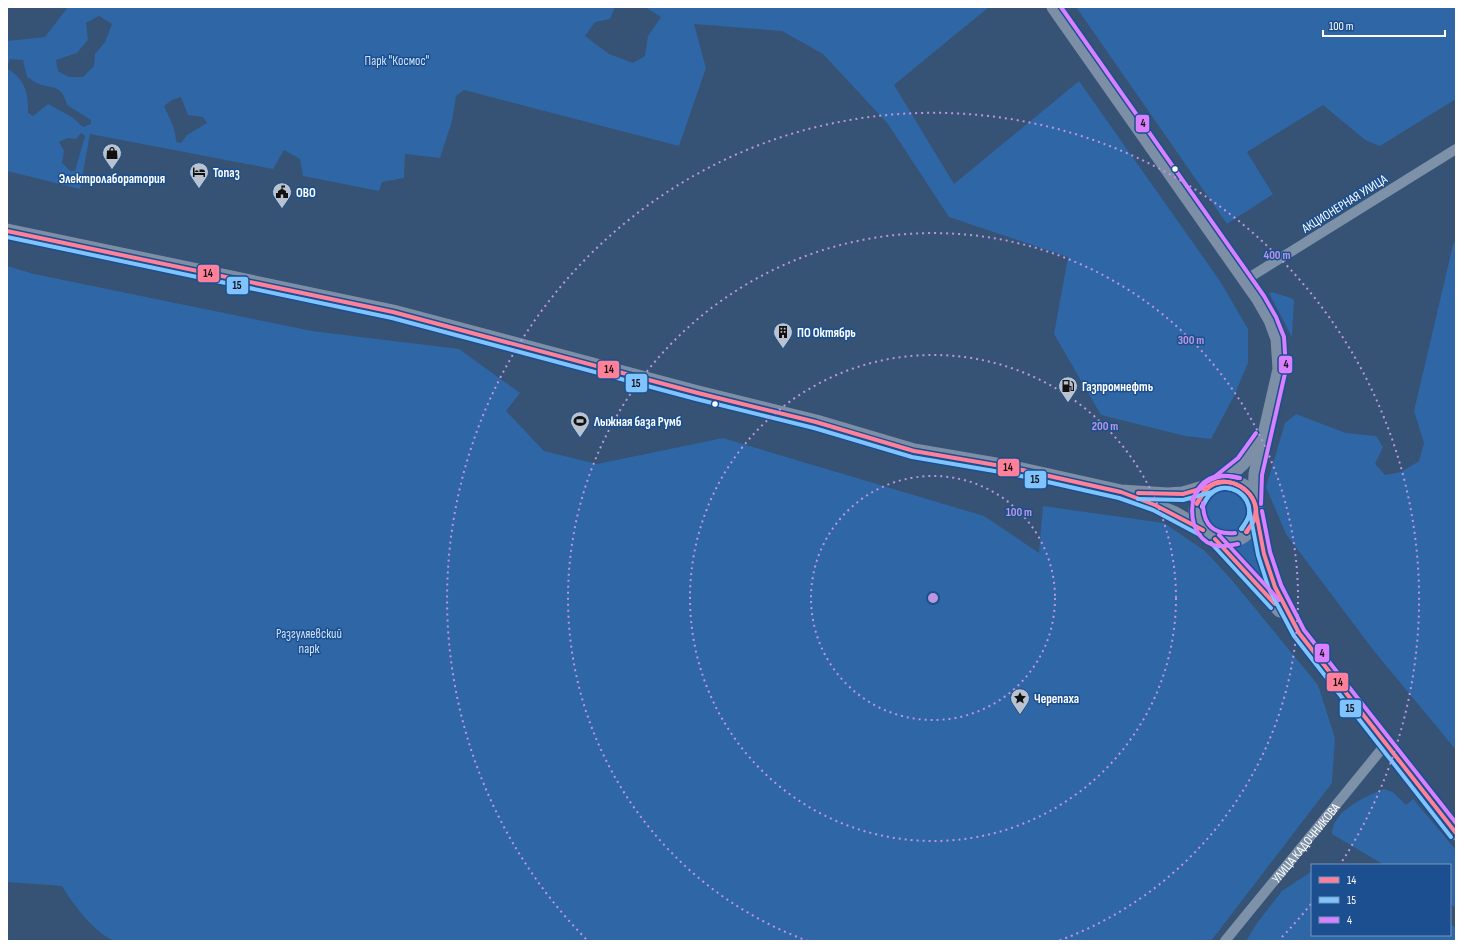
<svg xmlns="http://www.w3.org/2000/svg" width="1463" height="948" viewBox="0 0 1463 948" font-family="'Sofia Sans Condensed',sans-serif">
<style>
.green{fill:#2f66a5;fill-rule:evenodd}
.lines{fill:none;stroke-linecap:round;stroke-linejoin:round}
.minor{stroke:#7d92a8;stroke-width:10}
.primary{stroke:#7d8ea7;stroke-width:15}
.bus-1-casing{stroke:#1b4f8f;stroke-width:7}
.bus-2-casing{stroke:#1b4f8f;stroke-width:7}
.bus-3-casing{stroke:#1b4f8f;stroke-width:7}
.bus-1{stroke:#ff8098;stroke-width:4}
.bus-2{stroke:#80c4ff;stroke-width:4}
.bus-3{stroke:#d880ff;stroke-width:4}
.ring{fill:none;stroke:#bd96df;stroke-width:2;stroke-dasharray:2 4}
.bus-dot{fill:#fff;stroke:#1b4f8f;stroke-width:1.5}
.labels{text-anchor:middle;stroke-width:3;stroke-linejoin:round;paint-order:stroke}
.park-label{font-size:13px;fill:#cfe3fa;stroke:#1b4f8f}
.poi-label{font-size:13px;font-weight:bold;fill:#fff;stroke:#1b4f8f;text-anchor:start}
.street-label{font-size:13px;fill:#fff;stroke:#1b4f8f}
.centre{fill:#bd96df;stroke:#1b4f8f;stroke-width:2}
.ring-label{font-size:12px;text-anchor:middle;font-weight:bold;fill:#bd96df;stroke:#1b4f8f;stroke-width:3;stroke-linejoin:round;paint-order:stroke}
.line-badge{stroke:#1b4f8f;stroke-width:1.5}
.pale-badge-label{font-size:11px;text-anchor:middle;font-weight:bold;fill:#111}
</style>
<rect width="100%" height="100%" fill="#365274"/>
<!-- green -->
<g class="green">
<path d="M68 7H615L610 19 595 22 585 36 609 54 633 63 645 56 648 36 661 17 645 7H989L894 85 954 184 1079 81 1220 281 1248 329V363L1234 396 1211 439 1185 436 1101 415 1054 334 1068 257 949 217 888 124 823 54 782 31 694 24 706 68 679 146 464 90 456 96 452 121 440 158 405 154 404 178 382 182 379 191 303 176 300 159 284 150 273 169 90 134 80 189 7 171V69C25 78 29 95 28 113L33 116 48 104 72 117 83 127 91 124V120L67 105C61 84 56 90 39 84 35 83 31 79 27 77L23 60 10 59 7 67V41L45 37ZM99 16 112 24 105 42 95 54 94 66 83 77H69L58 71 56 60 77 53 88 40 86 23ZM181 97 188 115 203 117 207 123 187 135 181 143 176 142C176 128 169 118 164 106L172 100ZM81 133 85 136 75 171H70L62 163 64 151 59 142 68 138 76 139Z"/>
<path d="M1076 7H1456V99L1380 146 1365 140 1323 105 1247 152 1273 194 1227 224Z"/>
<path d="M1456 239V750L1374 651 1286 534 1266 487 1285 423 1296 414 1346 433 1376 436 1383 447 1375 464 1385 475 1401 472 1419 461 1424 443 1414 411 1453 245Z"/>
<path d="M7 266 34 274 312 331 459 349 520 393 506 411 544 451 597 464 723 438 984 516 1039 553 1043 506 1164 523 1205 551 1231 579 1318 685 1335 738 1332 783 1211 941H114C93 931 74 906 62 886L7 882Z"/>
<path d="M1272 292 1291 298 1294 300 1292 337 1269 293Z"/>
<circle cx="1226" cy="511" r="24"/>
<path d="M1253 535 1266 584 1250 564 1231 546 1242 543Z"/>
<path d="M1384 789 1393 792 1406 805 1413 799 1456 850V908L1450 904V865H1384L1332 834C1332 811 1366 796 1384 789Z"/>
<path d="M1312 871V935H1450V923L1456 928V941H1246L1257 923 1282 891Z"/>
</g>
<g class="lines">
<!-- minor -->
<g class="minor">
<path d="M1247 279 1456 149"/>
<path id="s1" d="M1225 941 1385 745"/>
</g>
<!-- primary -->
<g class="primary">
<path d="M1054 7 1259 299 1271 320 1278 339 1280 369 1256 474 1255 504"/>
<path d="M7 231 393 312 698 393 816 422 914 451 1013 468 1121 492 1168 495 1183 494 1210 486"/>
<circle cx="1226" cy="511" r="30"/>
<path d="M1217 482C1236 471 1249 459 1260 439"/>
<path d="M1137 498 1175 514 1203 530"/>
<path d="M1256 512 1264 554 1275 587 1299 633 1456 833"/>
<path d="M1215 539 1280 610"/>
</g>
<defs>
<g id="bus-1">
<path d="M7 231 393 312 698 393 816 422 914 451 1013 468 1121 492 1155 505 1203 530"/>
<path d="M1138 493 1183 494 1210 486"/>
<path d="M1197 503C1202 495 1207 484 1218 482 1238 478 1262 498 1254 519 1253 523 1249 528 1246 532"/>
<path d="M1197 504C1202 495 1207 485 1218 483 1238 477 1262 498 1255 519 1253 523 1249 528 1247 532"/>
<path d="M1256 512 1264 554 1275 587 1299 633 1456 833"/>
<path d="M1215 539 1275 604"/>
</g>
<g id="bus-2">
<path d="M7 237 392 318 696 399 814 428 912 457 1012 474 1119 498 1153 510 1200 535"/>
<path d="M1138 499 1183 500 1212 492"/>
<path d="M1202 506C1205 502 1207 496 1211 493 1227 479 1252 495 1249 515 1248 520 1244 525 1241 529"/>
<path d="M1202 507C1205 503 1207 497 1211 494 1226 479 1253 494 1249 515 1248 520 1244 525 1242 529"/>
<path d="M1250 513 1258 555 1269 589 1294 636 1451 837"/>
<path d="M1211 543 1271 608"/>
</g>
<g id="bus-3">
<path d="M1061 7 1264 296 1276 317 1284 337 1286 369 1262 475 1261 504"/>
<path d="M1213 478 1238 458 1256 433"/>
<path d="M1192 500C1202 481 1218 472 1240 478"/>
<path d="M1203 503C1203 525 1214 535 1235 533"/>
<path d="M1262 511 1270 552 1281 585 1304 630 1456 823"/>
<path d="M1219 535 1279 600"/>
<path d="M1238 544C1232 545 1225 547 1219 546 1183 543 1183 478 1220 476 1226 475 1233 477 1239 478"/>
</g>
</defs>
<!-- bus-1 casing -->
<use href="#bus-1" class="bus-1-casing"/>
<!-- bus-2 casing -->
<use href="#bus-2" class="bus-2-casing"/>
<!-- bus-3 casing -->
<use href="#bus-3" class="bus-3-casing"/>
<!-- bus-1 -->
<use href="#bus-1" class="bus-1"/>
<!-- bus-2 -->
<use href="#bus-2" class="bus-2"/>
<!-- bus-3 -->
<use href="#bus-3" class="bus-3"/>
</g>
<!-- distance rings -->
<g class="ring">
<circle cx="933" cy="598" r="122"/>
<circle cx="933" cy="598" r="243"/>
<path d="M808 941A365 365 0 1 1 1058 941"/>
<path d="M1311 904A486 486 0 0 1 1280 939M586 939A486 486 0 1 1 1341 863"/>
</g>
<!-- icons -->
<defs>
<symbol id="shop-pin" viewBox="-11 -11 22 30"><path d="M0 17L-7.5 6A9.5 9.5 0 1 1 7.5 6Z" fill="#b9c2ce" stroke="#1b4f8f"/><path d="M-5-2.5h2.3a2.7 3.5 0 0 1 5.4 0H5L5.5 6h-11ZM-1.5-2.5h3a1.5 2.3 0 0 0-3 0Z" fill="#111"/></symbol>
<symbol id="hotel-pin" viewBox="-11 -11 22 30"><path d="M0 17L-7.5 6A9.5 9.5 0 1 1 7.5 6Z" fill="#b9c2ce" stroke="#1b4f8f"/><path d="M-6-4.5h1.5V1H6V5H4.5V3h-9V5H-6ZM-4 0a1.8 1.8 0 1 1 3.6 0ZM.5 0V-2.5h3Q6-2.5 6 0Z" fill="#111"/></symbol>
<symbol id="civic-pin" viewBox="-11 -11 22 30"><path d="M0 17L-7.5 6A9.5 9.5 0 1 1 7.5 6Z" fill="#b9c2ce" stroke="#1b4f8f"/><path d="M-.6-6.5H3V-4.5H.6V-3L4-1V1h2V6H-6V1h2V-1L-.6-3ZM-1.2 2.5V6h2.4V2.5Z" fill="#111"/></symbol>
<symbol id="building-pin" viewBox="-11 -11 22 30"><path d="M0 17L-7.5 6A9.5 9.5 0 1 1 7.5 6Z" fill="#b9c2ce" stroke="#1b4f8f"/><path d="M-4-6H4V6H1V3H-1V6H-4ZM-2.5-4.3h1.7v1.8h-1.7ZM.8-4.3h1.7v1.8H.8ZM-2.5-1h1.7V.8h-1.7ZM.8-1h1.7V.8H.8Z" fill="#111"/></symbol>
<symbol id="fuel-pin" viewBox="-11 -11 22 30"><path d="M0 17L-7.5 6A9.5 9.5 0 1 1 7.5 6Z" fill="#b9c2ce" stroke="#1b4f8f"/><path d="M-5.5-6h7V0h2V4h1.3V-2.5L3-4.5l.8-.8L6-3V5H2.5V1h-1V6h-7ZM-4.2-4.7v3.2H.2V-4.7Z" fill="#111"/></symbol>
<symbol id="stadium-pin" viewBox="-11 -11 22 30"><path d="M0 17L-7.5 6A9.5 9.5 0 1 1 7.5 6Z" fill="#b9c2ce" stroke="#1b4f8f"/><path d="M0-5a6.5 5 0 1 0 0 10a6.5 5 0 1 0 0-10ZM-3.5-1.8h7v3.6h-7Z" fill="#111"/></symbol>
<symbol id="sight-pin" viewBox="-11 -11 22 30"><path d="M0 17L-7.5 6A9.5 9.5 0 1 1 7.5 6Z" fill="#b9c2ce" stroke="#1b4f8f"/><path d="M0-6L1.8-2.2L6-1.7L2.9 1.2L3.7 5.4L0 3.3L-3.7 5.4L-2.9 1.2L-6-1.7L-1.8-2.2Z" fill="#111"/></symbol>
</defs>
<g fill-rule="evenodd">
<use href="#shop-pin" x="101" y="142" width="22" height="30"/>
<use href="#hotel-pin" x="188" y="161" width="22" height="30"/>
<use href="#civic-pin" x="271" y="181" width="22" height="30"/>
<use href="#building-pin" x="772" y="321" width="22" height="30"/>
<use href="#fuel-pin" x="1057" y="375" width="22" height="30"/>
<use href="#stadium-pin" x="569" y="410" width="22" height="30"/>
<use href="#sight-pin" x="1009" y="687" width="22" height="30"/>
</g>
<!-- markers -->
<g class="bus-dot">
<circle cx="1175" cy="169" r="3.5"/>
<circle cx="715" cy="404" r="3.5"/>
</g>
<g class="labels">
<!-- park labels -->
<g class="park-label">
<text x="397" y="65">Парк "Космос"</text>
<text x="309" y="638">Разгуляевский<tspan x="309" dy="15">парк</tspan></text>
</g>
<!-- poi labels -->
<g class="poi-label">
<text x="213" y="177">Топаз</text>
<text x="112" y="183" text-anchor="middle">Электролаборатория</text>
<text x="296" y="197">ОВО</text>
<text x="797" y="337">ПО Октябрь</text>
<text x="1082" y="391">Газпромнефть</text>
<text x="594" y="426">Лыжная база Румб</text>
<text x="1034" y="703">Черепаха</text>
</g>
<!-- street labels -->
<g class="street-label">
<text transform="translate(1344 203) rotate(-32)" y="5">АКЦИОНЕРНАЯ УЛИЦА</text>
<text dy="5" stroke="none"><textPath href="#s1" startOffset="127">УЛИЦА КАДОЧНИКОВА</textPath></text>
</g>
</g>
<circle cx="933" cy="598" r="6" class="centre"/>
<g class="ring-label">
<text x="1277" y="259">400 m</text>
<text x="1191" y="344">300 m</text>
<text x="1105" y="430">200 m</text>
<text x="1019" y="516">100 m</text>
</g>
<g class="line-badge">
<rect x="1135" y="114" width="15" height="19" rx="4" fill="#d880ff"/>
<rect x="197" y="264" width="23" height="19" rx="4" fill="#ff8098"/>
<rect x="226" y="276" width="23" height="19" rx="4" fill="#80c4ff"/>
<rect x="1278" y="355" width="15" height="19" rx="4" fill="#d880ff"/>
<rect x="597" y="360" width="23" height="19" rx="4" fill="#ff8098"/>
<rect x="625" y="373" width="23" height="20" rx="4" fill="#80c4ff"/>
<rect x="997" y="458" width="23" height="19" rx="4" fill="#ff8098"/>
<rect x="1024" y="470" width="23" height="19" rx="4" fill="#80c4ff"/>
<rect x="1314" y="643" width="16" height="20" rx="4" fill="#d880ff"/>
<rect x="1326" y="672" width="23" height="20" rx="4" fill="#ff8098"/>
<rect x="1339" y="699" width="23" height="19" rx="4" fill="#80c4ff"/>
</g>
<g class="pale-badge-label">
<text x="1143" y="127">4</text>
<text x="208" y="277">14</text>
<text x="237" y="289">15</text>
<text x="1286" y="368">4</text>
<text x="609" y="373">14</text>
<text x="636" y="387">15</text>
<text x="1008" y="471">14</text>
<text x="1035" y="483">15</text>
<text x="1322" y="657">4</text>
<text x="1338" y="686">14</text>
<text x="1350" y="712">15</text>
</g>
<!-- border -->
<rect width="1463" height="948" fill="none" stroke="#ffffff" stroke-width="16"/>
<!-- legend -->
<rect x="1311" y="864" width="140" height="72" fill="#1b4f8f" stroke="#7695bc"/>
<rect x="1319" y="877" width="20" height="6" fill="#ff8098" stroke="#7695bc"/>
<text x="1347" y="884" font-size="12" fill="#ffffff">14</text>
<rect x="1319" y="897" width="20" height="6" fill="#80c4ff" stroke="#7695bc"/>
<text x="1347" y="904" font-size="12" fill="#ffffff">15</text>
<rect x="1319" y="917" width="20" height="6" fill="#d880ff" stroke="#7695bc"/>
<text x="1347" y="924" font-size="12" fill="#ffffff">4</text>
<!-- scale -->
<path d="M1323 30v6h122v-6" fill="none" stroke="#ffffff" stroke-width="2"/>
<text x="1329" y="30" font-size="12" fill="#ffffff" stroke="#1b4f8f" stroke-width="3" paint-order="stroke">100 m</text>
</svg>
